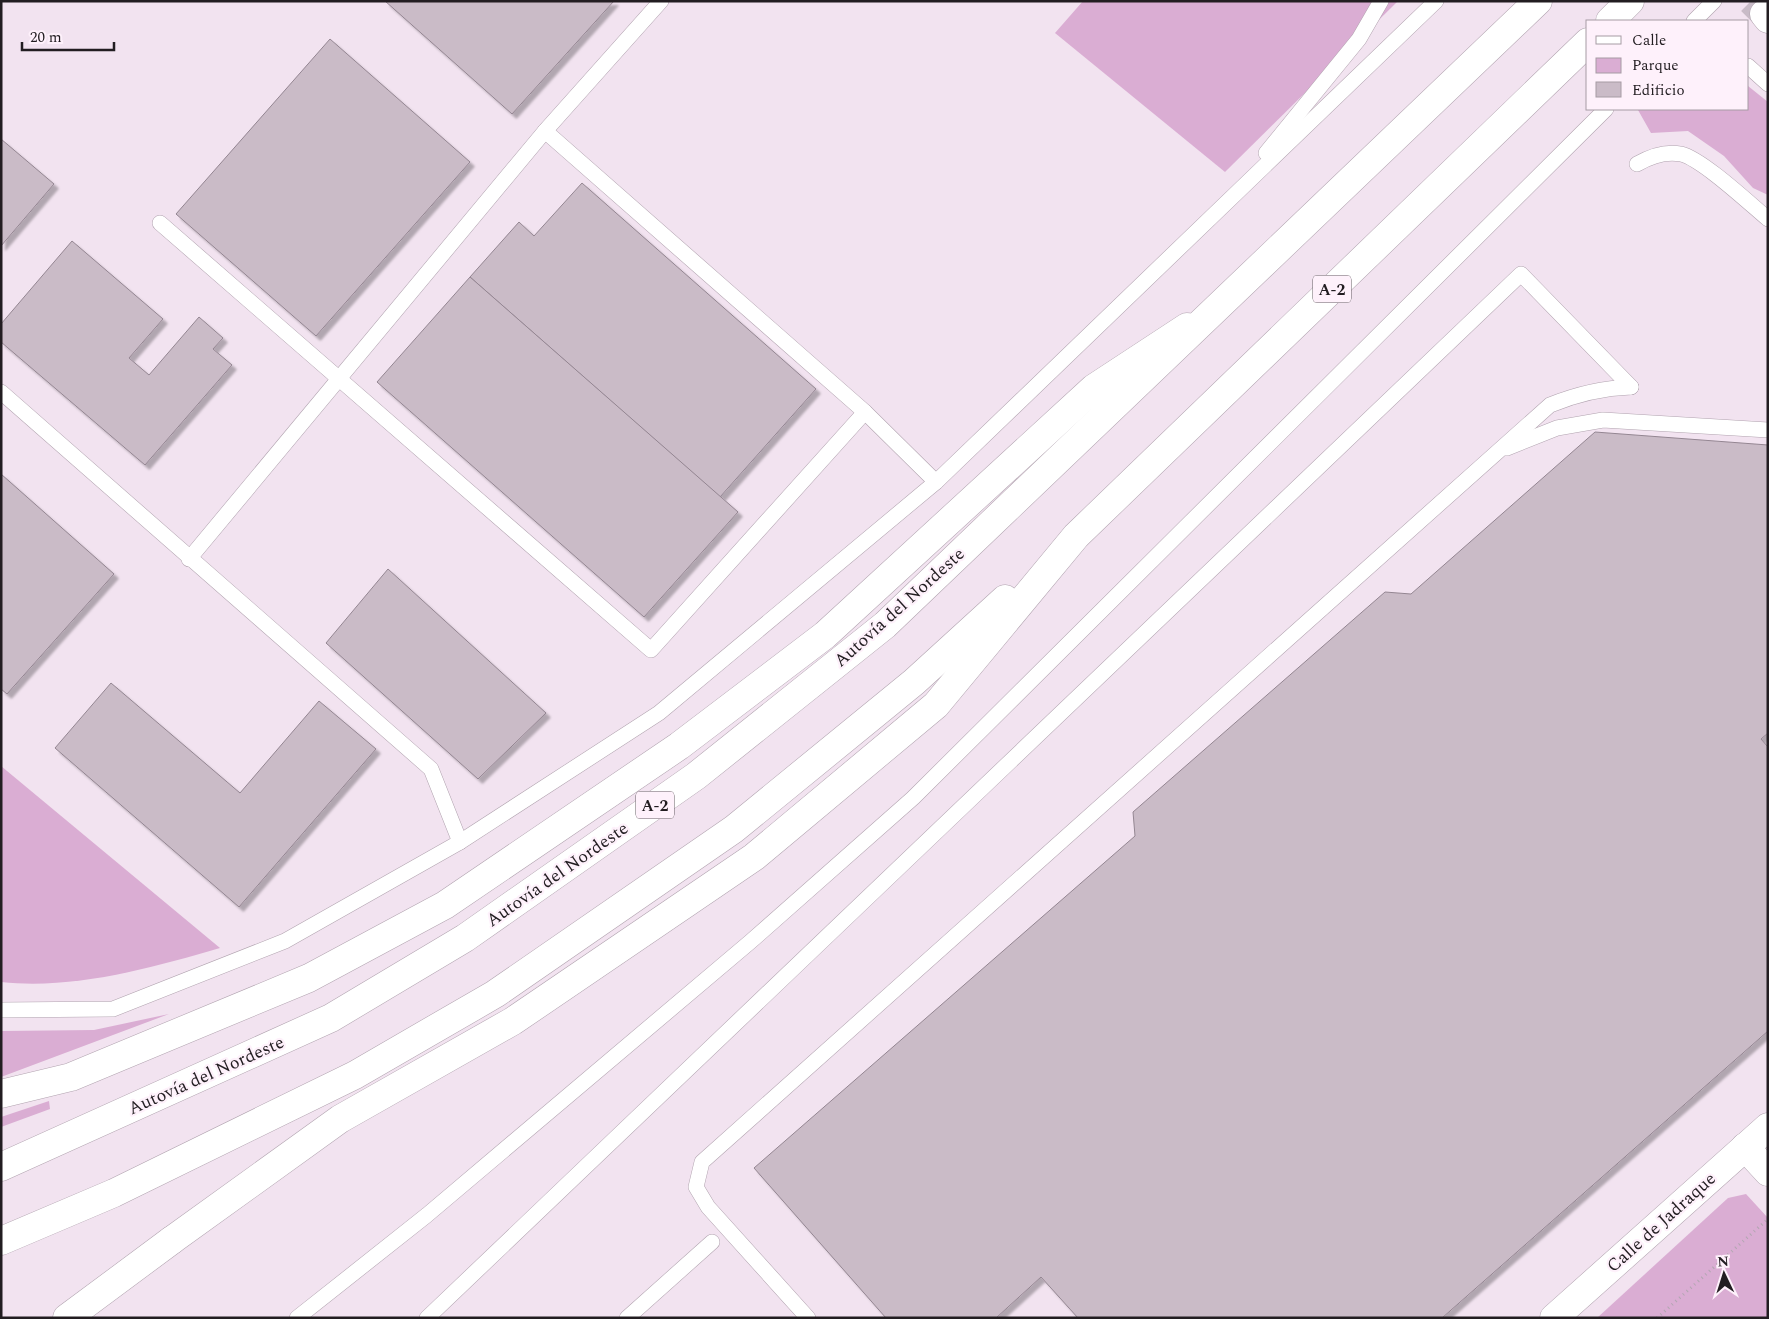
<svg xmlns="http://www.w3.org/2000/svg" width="1769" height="1319" viewBox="0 0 1769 1319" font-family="Spectral,serif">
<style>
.green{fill:#daadd3}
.building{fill:#cabbc7;stroke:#948692;filter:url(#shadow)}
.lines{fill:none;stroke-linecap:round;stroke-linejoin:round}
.minor-tunnel{stroke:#c8bbc7;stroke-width:28;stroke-dasharray:28 14;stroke-linecap:butt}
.service-casing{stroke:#b1a3af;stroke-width:16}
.minor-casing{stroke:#b1a3af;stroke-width:29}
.trunk-casing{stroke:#b1a3af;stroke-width:29}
.motorway-casing{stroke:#b1a3af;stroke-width:29}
.path{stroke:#b2a6b1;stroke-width:3;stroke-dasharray:1 4;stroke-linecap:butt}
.service{stroke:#fff;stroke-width:15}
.minor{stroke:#fff;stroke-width:28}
.trunk{stroke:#fff;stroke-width:28}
.motorway{stroke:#fff;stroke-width:28}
.labels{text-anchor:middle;stroke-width:4.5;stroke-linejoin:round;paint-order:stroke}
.shield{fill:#fef1fb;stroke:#645d62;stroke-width:1}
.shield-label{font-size:16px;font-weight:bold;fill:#221d21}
.street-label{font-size:18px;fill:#221d21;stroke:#fef1fb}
</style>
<defs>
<filter id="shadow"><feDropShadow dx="4.5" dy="4.5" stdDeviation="1" flood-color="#0004"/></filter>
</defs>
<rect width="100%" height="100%" fill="#f2e3f0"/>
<!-- green -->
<g class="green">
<path d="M1083 1H1398L1225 172 1055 33Z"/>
<path d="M1748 86 1768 102V195L1753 188 1724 156 1688 131 1651 133 1638 110 1748 109Z"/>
<path d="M1 766 220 948C151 968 74 990 1 982Z"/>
<path d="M169 1014 1 1077V1031L94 1030Z"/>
<path d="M49 1101 50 1109 1 1127V1117Z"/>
<path d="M1746 1194 1768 1218V1318H1597L1728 1198Z"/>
</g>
<!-- building -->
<g class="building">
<path d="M385 1H614L512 114Z"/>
<path d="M330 39 470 162 316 336 176 214Z"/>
<path d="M1 139 54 184 1 246Z"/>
<path d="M582 183 816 389 720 497 470 277 519 222 534 236Z"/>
<path d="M72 241 163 319 129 358 149 375 199 317 223 338 213 349 232 365 145 465 1 342V324Z"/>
<path d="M470 277 738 512 644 617 377 382Z"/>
<path d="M1595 432 1768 445V733L1761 739 1768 747V1031L1442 1318H1078L1041 1277 996 1318H886L754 1168 1135 836 1133 812 1385 592 1411 594Z"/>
<path d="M1 474 114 574 7 694 1 689Z"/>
<path d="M388 569 546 713 478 779 326 643Z"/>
<path d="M111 683 240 793 319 701 376 749 239 907 55 748Z"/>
</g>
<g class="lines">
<!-- minor-tunnel -->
<path class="minor-tunnel" d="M1751 1 1764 14"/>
<defs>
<g id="service">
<path d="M1694 21 1714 1"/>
<path d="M1748 66 1768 84"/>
<path d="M545 131 865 412 936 482"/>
<path d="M1266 153 1359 39 1381 1"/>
<path d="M1637 164C1649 157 1665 151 1681 154 1702 159 1749 203 1768 219"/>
<path d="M160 223 651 650 865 412"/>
<path d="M1 392 431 769 460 842"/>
<path d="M1507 448 1557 428 1603 420 1768 430"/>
<path d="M189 559 545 131 661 1"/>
<path d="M1 1010 113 1009 285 941 460 842 659 713 936 482 1436 1"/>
<path d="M297 1318 427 1215 750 942 913 798 1606 109"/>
<path d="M427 1318 1521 274 1631 387"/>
<path d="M627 1318 712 1242"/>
<path d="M808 1318 708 1207 696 1187 702 1162 1550 405C1577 394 1602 388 1631 387"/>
</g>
<g id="minor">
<path d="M1764 14 1768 19"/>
<path d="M1745 1147 1768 1172"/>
<path d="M1554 1318 1768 1127"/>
</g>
<g id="trunk">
<path d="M1 1094 71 1077 309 978 445 905 679 746 825 635 1094 388 1187 327"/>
<path d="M67 1318 172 1240"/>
</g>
<g id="motorway">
<path d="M1610 21 1630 1"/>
<path d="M1 1167 331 1018 465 938 696 776 885 625 1538 1"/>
<path d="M172 1240 340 1119 513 1021 754 857 936 705 1076 536 1588 42"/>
<path d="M1 1241 114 1193 355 1075 495 994 734 829 914 682 1005 599"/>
</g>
</defs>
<!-- service casing -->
<use href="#service" class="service-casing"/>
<!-- minor casing -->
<use href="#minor" class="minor-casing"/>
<!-- trunk casing -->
<use href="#trunk" class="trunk-casing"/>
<!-- motorway casing -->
<use href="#motorway" class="motorway-casing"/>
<!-- path -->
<path class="path" d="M1657 1318 1768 1219"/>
<!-- service -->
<use href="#service" class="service"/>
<!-- minor -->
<use href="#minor" class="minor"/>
<!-- trunk -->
<use href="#trunk" class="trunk"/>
<!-- motorway -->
<use href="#motorway" class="motorway"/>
</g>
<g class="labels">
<!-- shield labels -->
<g class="shield">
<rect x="1313" y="275.5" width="38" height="27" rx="4"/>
<rect x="636" y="791.5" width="38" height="27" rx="4"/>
</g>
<g class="shield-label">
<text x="1332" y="295">A-2</text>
<text x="655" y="811">A-2</text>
</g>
<!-- street labels -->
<g class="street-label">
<text transform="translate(899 607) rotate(-42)" y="6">Autovía del Nordeste</text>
<text transform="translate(557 874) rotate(-35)" y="6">Autovía del Nordeste</text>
<text transform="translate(206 1075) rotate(-24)" y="6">Autovía del Nordeste</text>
<text transform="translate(1661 1222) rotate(-42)" y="6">Calle de Jadraque</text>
</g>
</g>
<!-- border -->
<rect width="1769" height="1319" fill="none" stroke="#221d21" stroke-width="5"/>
<!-- legend -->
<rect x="1586" y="20" width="162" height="90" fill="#fef1fb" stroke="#a69ca4"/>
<rect x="1596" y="36" width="25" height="8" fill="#ffffff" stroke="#a69ca4"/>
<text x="1632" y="45" font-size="15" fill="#221d21">Calle</text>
<rect x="1596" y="58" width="25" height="15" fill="#daadd3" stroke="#a69ca4"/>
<text x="1632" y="70" font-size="15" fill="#221d21">Parque</text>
<rect x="1596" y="82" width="25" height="15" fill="#cabbc7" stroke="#a69ca4"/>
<text x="1632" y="95" font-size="15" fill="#221d21">Edificio</text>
<!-- north arrow -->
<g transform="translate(1724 1274) rotate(356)" stroke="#fef1fb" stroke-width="4" paint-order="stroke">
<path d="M0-4L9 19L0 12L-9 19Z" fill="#221d21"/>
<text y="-8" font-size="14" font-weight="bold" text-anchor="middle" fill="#221d21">N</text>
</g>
<!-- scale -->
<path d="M22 42v8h92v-8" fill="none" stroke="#221d21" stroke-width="2.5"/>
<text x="30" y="42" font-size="15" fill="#221d21" stroke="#fef1fb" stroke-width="4" paint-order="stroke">20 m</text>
</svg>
